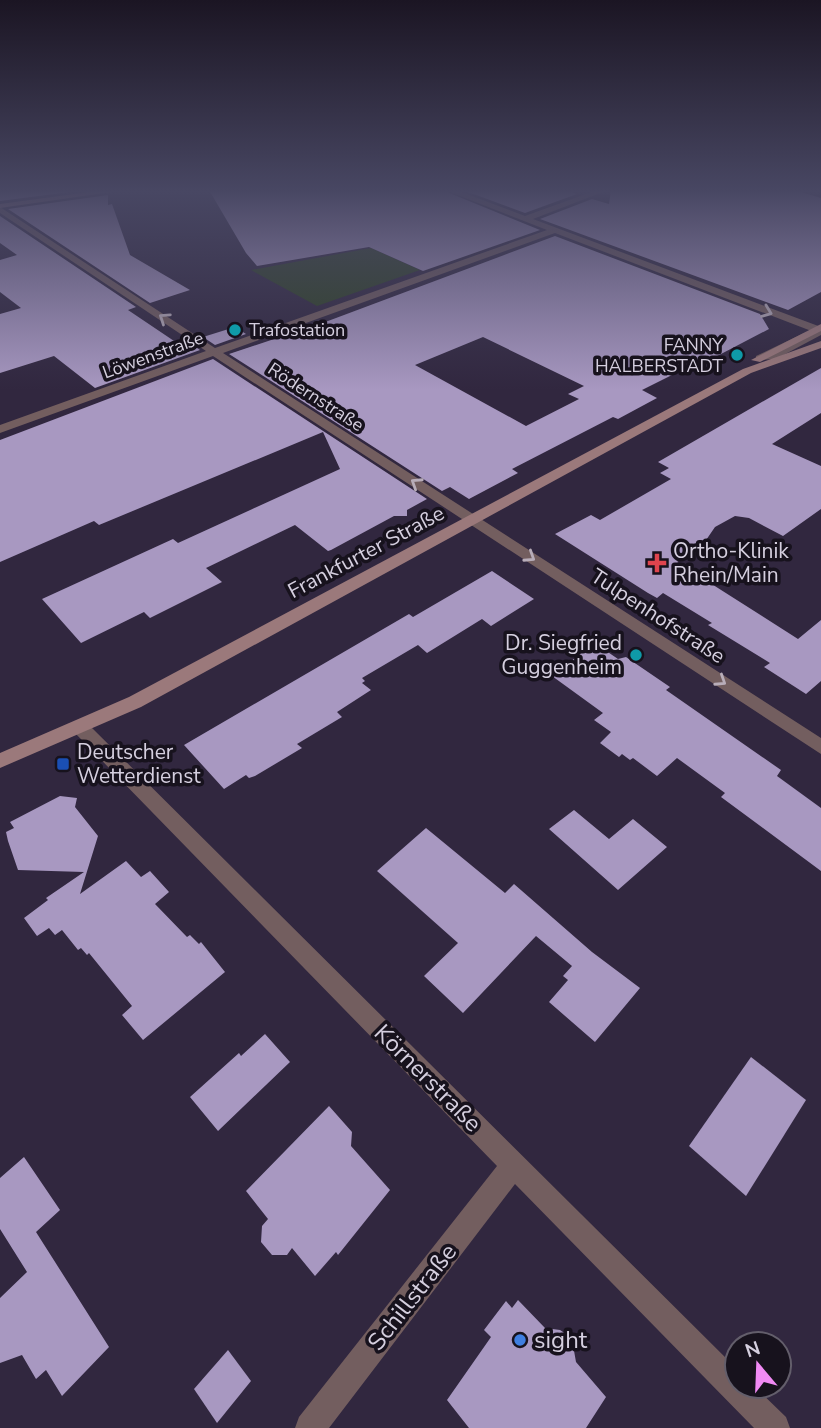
<svg xmlns="http://www.w3.org/2000/svg" width="821" height="1428" viewBox="0 0 821 1428" font-family="'Nunito Sans',sans-serif">
<style>
.green{fill:#2f4223}
.building{fill:#a898c1;fill-rule:evenodd}
.lines{fill:none;stroke-linecap:round;stroke-linejoin:round}
.street{fill:#735e5f;fill-rule:evenodd}
.secondary{fill:#9b797b;fill-rule:evenodd}
.oneway{stroke:#b8adb9}
.culture-dot{fill:#0f9aa8;stroke:#17121d;stroke-width:2.5}
.health-dot{fill:#e0444e;stroke:#17121d;stroke-width:2.5}
.transit-dot{fill:#1a4fb4;stroke:#17121d;stroke-width:2.5}
.shop-dot{fill:#3f7fe0;stroke:#17121d;stroke-width:2.5}
.labels{text-anchor:middle;stroke-width:7;stroke-linejoin:round;paint-order:stroke}
.far-poi-label{font-size:18px;fill:#d5cfdf;stroke:#17121d;text-anchor:start}
.far-street-label{font-size:18px;fill:#d5cfdf;stroke:#17121d}
.poi-label{font-size:21px;fill:#d5cfdf;stroke:#17121d;text-anchor:start}
.street-label{font-size:21px;fill:#d5cfdf;stroke:#17121d}
.near-street-label{font-size:24px;fill:#d5cfdf;stroke:#17121d}
.near-poi-label{font-size:24px;fill:#d5cfdf;stroke:#17121d;text-anchor:start}
</style>
<rect width="100%" height="100%" fill="#31273f"/>
<!-- green -->
<path class="green" d="M371 248 420 270 317 306 251 270Z"/>
<!-- building -->
<g class="building">
<path d="M0 190H85L0 201Z"/>
<path d="M209 190H442L540 230 423 271 369 247 257 266 246 253Z"/>
<path d="M463 190H564L577 194 525 213Z"/>
<path d="M611 190H794L821 198V292L788 310 540 219 592 199 609 204Z"/>
<path d="M108 195V205L112 204 130 255 190 290 150 303 8 209Z"/>
<path d="M0 216 136 307 128 310 180 345 188 342 200 350 95 388 54 356 0 373V314L21 308 0 292V260L17 255 0 243Z"/>
<path d="M555 236 760 314 769 329 700 365 696 363 642 390 657 398 618 419 613 417 512 469 518 473 469 499 450 487 442 491 229 354 328 321ZM483 337 584 386 568 394 579 399 526 426 415 365Z"/>
<path d="M235 327 246 334 215 345 203 337Z"/>
<path d="M213 359 427 499 407 510V516H394L331 550 328 551 295 525 206 568 222 582 150 618 144 612 81 643 42 599 173 539 178 543 340 469 323 432 99 525 94 521 0 562V440Z"/>
<path d="M821 368V413L772 444 821 466V509L783 536 749 518 735 516 715 527 702 546 677 562 798 639 821 620V681L806 694 764 667 770 663 708 625 712 623 663 593 657 598 648 593 555 534 591 515 600 520 671 479 660 473 669 468 658 462Z"/>
<path d="M492 571 534 599 491 626 482 619 427 653 418 645 362 678 365 681 362 683 371 690 337 712 342 717 297 744 302 748 255 776 249 778 246 775 224 789 184 745 409 614 413 617Z"/>
<path d="M599 646 618 659 626 657 670 687 666 690 781 770 777 776 821 808V871L721 797 725 793 677 758 657 776 633 758 630 760 622 754 619 757 600 743 611 732 594 720 603 713 552 676 584 651 587 653Z"/>
<path d="M60 796 77 798 75 807 98 836 80 894 126 861 141 877 150 871 169 892 155 904 187 937 190 935 199 944 201 942 225 972 143 1040 122 1015 132 1006 89 953 87 955 81 948 78 950 62 930 55 935 49 928 37 936 24 918 48 900 46 898 84 872 18 870 8 841 6 832 14 828 10 822Z"/>
<path d="M574 810 609 839 633 819 667 847 618 890 549 829Z"/>
<path d="M426 828 505 893 514 884 592 952 640 988 595 1042 549 1002 568 980 563 976 572 966 536 936 463 1013 424 976 458 943 377 871Z"/>
<path d="M265 1034 290 1062 218 1131 190 1097 239 1053 241 1056Z"/>
<path d="M751 1057 806 1100 746 1196 689 1146Z"/>
<path d="M329 1106 352 1132 351 1146 390 1190 338 1255 336 1252 315 1276 292 1248 287 1255H272L261 1242 262 1226 268 1219 246 1191Z"/>
<path d="M24 1157 60 1210 36 1232 109 1347 62 1396 46 1370 36 1379 22 1355 0 1363V1298L27 1272 0 1229V1178Z"/>
<path d="M518 1300 545 1328 560 1330 566 1334 573 1345 576 1362 606 1397 586 1428H469L447 1400 491 1337 484 1330 506 1301 512 1308Z"/>
<path d="M228 1350 251 1381 217 1423 194 1389Z"/>
</g>
<g class="lines">
<!-- street -->
<g class="street">
<path d="M445 190H456L525 216 597 190H608L533 219 821 327V335L776 359 756 360V356L804 333 814 332 555 233 223 353 821 738V754L213 356 0 433V425L206 351 0 213V207L215 348 547 230Z"/>
<path d="M81 721 87 723 737 1369V1386H754L786 1417 790 1428H754L515 1184 329 1428H295L299 1417 497 1166 75 733 72 728 75 723Z"/>
</g>
<!-- secondary -->
<g class="secondary">
<path d="M104 190H125L0 208V204Z"/>
<path d="M821 324V331L760 362 751 360Z"/>
<path d="M821 341V348L751 373 141 707 0 768V753L129 697 743 369Z"/>
</g>
</g>
<!-- one-way arrows -->
<defs><path id="oneway-chevron" d="M-2-3.5L2.5 0L-2 3.5" fill="none" stroke-width="1.6" stroke-linecap="round" stroke-linejoin="round" transform="scale(1.75)"/></defs>
<g class="oneway">
<use href="#oneway-chevron" transform="translate(767 312) rotate(21)"/>
<use href="#oneway-chevron" transform="translate(164 318) rotate(-146)"/>
<use href="#oneway-chevron" transform="translate(416 483) rotate(-147)"/>
<use href="#oneway-chevron" transform="translate(530 557) rotate(33)"/>
<use href="#oneway-chevron" transform="translate(721 681) rotate(33)"/>
</g>
<!-- sky -->
<linearGradient id="sky" x2="0" y2="1"><stop stop-color="#1b1523"/><stop offset="0.49" stop-color="#484763"/><stop offset="1" stop-color="#484763" stop-opacity="0"/></linearGradient>
<rect width="821" height="390" fill="url(#sky)"/>
<!-- markers -->
<g class="culture-dot">
<circle cx="235" cy="330" r="7"/>
<circle cx="737" cy="355" r="7"/>
<circle cx="636" cy="655" r="7"/>
</g>
<path class="health-dot" d="M653.5 552.5h7v7h7v7h-7v7h-7v-7h-7v-7h7z"/>
<rect class="transit-dot" x="56" y="757" width="14" height="14" rx="3.5"/>
<circle class="shop-dot" cx="520" cy="1340" r="7"/>
<g class="labels">
<!-- far-poi labels -->
<g class="far-poi-label">
<text x="249" y="336">Trafostation</text>
<text x="723" y="351" text-anchor="end">FANNY<tspan x="723" dy="21">HALBERSTADT</tspan></text>
</g>
<!-- far-street labels -->
<g class="far-street-label">
<text transform="translate(153 355) rotate(-20)" y="6">Löwenstraße</text>
<text transform="translate(316 397) rotate(33)" y="6">Rödernstraße</text>
</g>
<!-- poi labels -->
<g class="poi-label">
<text x="673" y="558">Ortho-Klinik<tspan x="673" dy="24">Rhein/Main</tspan></text>
<text x="622" y="650" text-anchor="end">Dr. Siegfried<tspan x="622" dy="24">Guggenheim</tspan></text>
<text x="77" y="759">Deutscher<tspan x="77" dy="24">Wetterdienst</tspan></text>
</g>
<!-- street labels -->
<g class="street-label">
<text transform="translate(366 552) rotate(-28)" y="7">Frankfurter Straße</text>
<text transform="translate(658 616) rotate(33)" y="7">Tulpenhofstraße</text>
</g>
<!-- near-street labels -->
<g class="near-street-label">
<text transform="translate(428 1078) rotate(45)" y="8">Körnerstraße</text>
<text transform="translate(412 1297) rotate(-52)" y="8">Schillstraße</text>
</g>
<!-- near-poi labels -->
<g class="near-poi-label">
<text x="534" y="1348">sight</text>
</g>
</g>
<!-- north arrow -->
<g transform="translate(758 1365) rotate(341)"><circle r="33" fill="#17121d" stroke="#635e6b" stroke-width="2"/>
<path d="M0-5L12 26L0 18L-12 26Z" fill="#f18af4"/>
<text y="-10" font-size="19" font-weight="bold" text-anchor="middle" fill="#d5cfdf">N</text>
</g>
</svg>
